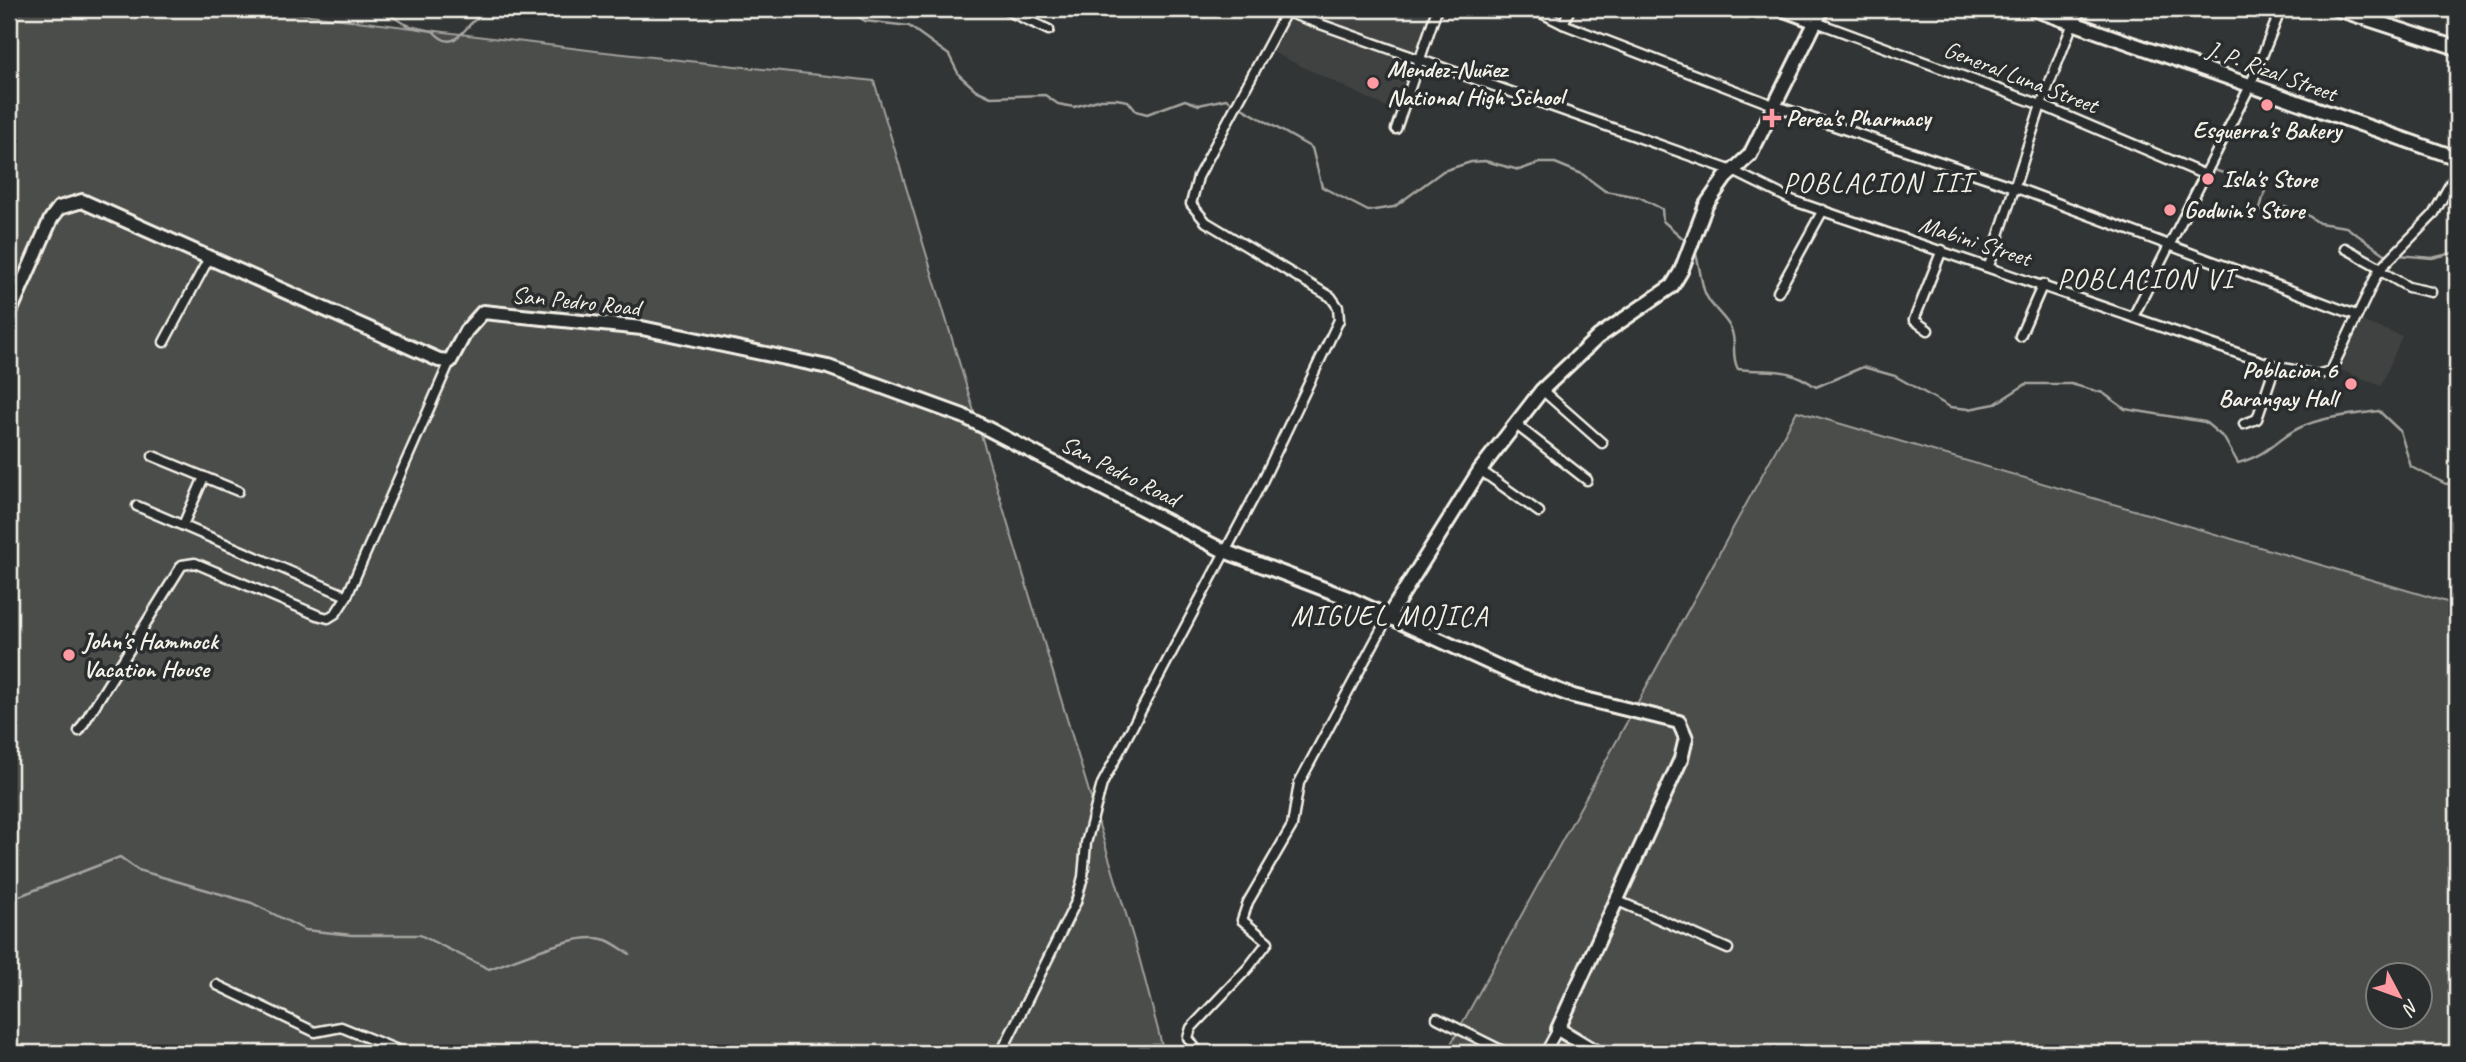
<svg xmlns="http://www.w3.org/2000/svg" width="2466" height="1062" viewBox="0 0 2466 1062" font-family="Caveat,sans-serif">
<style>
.built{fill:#404242}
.green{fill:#4b4d4c;stroke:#a09f9a;stroke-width:2;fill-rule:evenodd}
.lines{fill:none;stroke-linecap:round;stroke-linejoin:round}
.stream{stroke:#a6a5a0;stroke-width:2.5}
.street-casing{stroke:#f4f1e8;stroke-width:13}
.secondary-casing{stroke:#f4f1e8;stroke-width:18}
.primary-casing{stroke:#f4f1e8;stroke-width:18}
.street{stroke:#2a2d2e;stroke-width:8}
.secondary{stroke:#2a2d2e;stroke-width:12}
.primary{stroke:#2a2d2e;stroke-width:12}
.poi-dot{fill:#ff9aa2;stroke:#2a2d2e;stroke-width:2.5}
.labels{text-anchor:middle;stroke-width:7;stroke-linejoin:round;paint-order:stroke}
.poi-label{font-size:24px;font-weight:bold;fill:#f4f1e8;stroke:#2a2d2e;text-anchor:start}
.street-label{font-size:24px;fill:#f4f1e8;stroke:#2a2d2e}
.quarter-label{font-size:28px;letter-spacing:2px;fill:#f4f1e8;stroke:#2a2d2e}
</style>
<rect width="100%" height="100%" fill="#323535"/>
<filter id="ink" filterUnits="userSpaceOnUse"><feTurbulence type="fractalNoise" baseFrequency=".0143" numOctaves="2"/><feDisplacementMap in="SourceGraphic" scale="14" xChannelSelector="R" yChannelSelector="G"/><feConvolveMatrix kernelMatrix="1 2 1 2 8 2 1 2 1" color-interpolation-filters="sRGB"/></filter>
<g filter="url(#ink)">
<!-- built -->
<g class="built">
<path d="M1284 9H1432L1399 113 1268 50Z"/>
<path d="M2358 320 2402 336 2381 386 2341 370Z"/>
</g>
<!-- green -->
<g class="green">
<path d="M34 9H262L596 51 874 81 1139 957 1164 1053H9V16Z"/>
<path d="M1797 411 2457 605V1053H1446ZM2378 974H2420V1016H2378Z"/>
</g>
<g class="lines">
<!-- stream -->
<g class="stream">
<path d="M385 9C399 24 412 28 433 31 454 55 463 28 477 18 482 14 491 12 497 9"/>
<path d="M847 9 865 21 909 26 949 55 959 75 976 90 991 97 1045 95 1058 104 1074 107 1101 99H1116L1128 101 1136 111 1147 114 1185 100 1199 105 1226 99 1312 148 1322 187 1368 211 1394 207 1443 171 1471 162 1485 161 1519 170 1539 163H1555L1582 174 1605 191 1639 197 1662 209 1663 221 1686 241"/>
<path d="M2211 169 2266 187 2259 212 2285 207 2306 214 2319 223 2346 227 2385 254H2392"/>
<path d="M1694 248C1699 261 1700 276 1704 290 1708 305 1723 314 1730 327 1738 341 1730 355 1738 369 1773 373 1785 365 1816 387L1863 367 1895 376 1950 407 1969 409 1995 404 2026 384H2071L2103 393 2125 409 2205 422 2224 438 2238 463C2270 454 2274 440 2299 428 2323 416 2353 415 2379 411L2400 431 2411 467 2446 484 2457 482"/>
<path d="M2399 255 2432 258 2457 252"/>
<path d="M9 900 120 857 138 870 252 903 305 930 352 935H420L489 969C518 960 578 930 606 940 614 943 623 950 630 954"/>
</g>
<defs>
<g id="street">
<path d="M1004 9 1049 30"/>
<path d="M1278 9 1733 171 1794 201 2275 366 2316 375 2331 371 2379 270 2433 215 2457 172"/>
<path d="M1533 9 1563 24 1773 105 2014 187 2356 315"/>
<path d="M1816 22 2041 105 2203 174"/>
<path d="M1563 24 1570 9"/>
<path d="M1396 129 1437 9"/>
<path d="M2345 248 2381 268"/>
<path d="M1989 266 2041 105 2073 23"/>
<path d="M2379 270 2408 287 2431 292"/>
<path d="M1778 292 1823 210"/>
<path d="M2133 317 2250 86 2281 9"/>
<path d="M1928 330 1914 320 1942 250"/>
<path d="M2020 336 2043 284"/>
<path d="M164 342 209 258"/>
<path d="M1542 390 1602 443"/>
<path d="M1515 424 1587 480"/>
<path d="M2244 424 2257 419 2275 366"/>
<path d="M153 456 238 491"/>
<path d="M1480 470 1539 512"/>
<path d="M137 506 347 596"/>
<path d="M183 525 204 477"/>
<path d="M79 731 182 565 195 563 317 615 328 618 336 613 347 596 450 361"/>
<path d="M1618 901 1728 949"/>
<path d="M217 985 315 1032 341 1027 405 1053"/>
<path d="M1437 1018 1507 1053"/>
<path d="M1001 1053 1076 902 1083 877 1086 843 1102 784 1261 484 1339 320 1338 307 1331 297 1206 222 1191 204 1198 177 1286 12"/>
<path d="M1199 1053 1188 1038 1191 1028 1248 968 1268 942 1242 920 1248 902 1292 826 1299 783 1388 617"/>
<path d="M1545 1053 1558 1029"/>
</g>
<g id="secondary">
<path d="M1782 9 1816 22"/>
<path d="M9 314 51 219 59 208 82 201 439 360 450 361 466 331 483 312 642 328 828 367 963 416 1224 551 1348 598 1516 675 1573 696 1679 722 1686 738 1681 759 1558 1029 1598 1053"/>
<path d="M1388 617 1480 470 1542 390 1598 337 1672 286 1681 271 1706 205 1725 178 1750 155 1822 9"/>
</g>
<g id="primary">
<path d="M2033 9 2457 158"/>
<path d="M2337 9 2457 48"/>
<path d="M2073 23 2078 9"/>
</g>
</defs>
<!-- street casing -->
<use href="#street" class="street-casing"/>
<!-- secondary casing -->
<use href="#secondary" class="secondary-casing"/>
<!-- primary casing -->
<use href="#primary" class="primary-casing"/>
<!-- street -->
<use href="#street" class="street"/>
<!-- secondary -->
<use href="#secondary" class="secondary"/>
<!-- primary -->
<use href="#primary" class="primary"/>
</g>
</g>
<!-- markers -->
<g class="poi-dot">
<circle cx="1373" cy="83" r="7"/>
<circle cx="2267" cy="105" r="7"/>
<path d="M1768.5 107.5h7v7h7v7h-7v7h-7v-7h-7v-7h7z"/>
<circle cx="2208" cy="179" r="7"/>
<circle cx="2170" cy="210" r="7"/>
<circle cx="2351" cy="384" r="7"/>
<circle cx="69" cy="655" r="7"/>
</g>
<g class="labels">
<!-- poi labels -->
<g class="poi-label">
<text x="1387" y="77">Mendez-Nuñez<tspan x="1387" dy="28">National High School</tspan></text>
<text x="1786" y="126">Perea's Pharmacy</text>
<text x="2267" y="138" text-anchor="middle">Esguerra's Bakery</text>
<text x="2222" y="187">Isla's Store</text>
<text x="2184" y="218">Godwin's Store</text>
<text x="2337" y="378" text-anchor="end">Poblacion 6<tspan x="2337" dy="28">Barangay Hall</tspan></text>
<text x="83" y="649">John's Hammock<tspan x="83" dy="28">Vacation House</tspan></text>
</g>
<!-- street labels -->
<g class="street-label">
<text transform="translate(2272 71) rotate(20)" y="8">J. P. Rizal Street</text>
<text transform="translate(2021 77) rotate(21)" y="8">General Luna Street</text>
<text transform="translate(1975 241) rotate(18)" y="8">Mabini Street</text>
<text transform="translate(576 301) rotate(6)" y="8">San Pedro Road</text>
<text transform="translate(1120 471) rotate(27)" y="8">San Pedro Road</text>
</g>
<!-- quarter labels -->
<g class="quarter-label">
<text x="1878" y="192">POBLACION III</text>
<text x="2146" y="288">POBLACION VI</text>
<text x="1390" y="625">MIGUEL MOJICA</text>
</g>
</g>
<!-- margin -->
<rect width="2466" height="1062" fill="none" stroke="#2a2d2e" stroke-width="35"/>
<rect x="18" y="18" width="2431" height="1027" fill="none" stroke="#f4f1e8" stroke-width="2.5" filter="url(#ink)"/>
<!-- north arrow -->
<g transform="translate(2399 996) rotate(131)"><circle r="33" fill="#2a2d2e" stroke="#7b7b78" stroke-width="2"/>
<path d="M0-5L12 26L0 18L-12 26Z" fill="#ff9aa2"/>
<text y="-10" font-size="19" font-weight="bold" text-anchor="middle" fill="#f4f1e8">N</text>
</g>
</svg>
